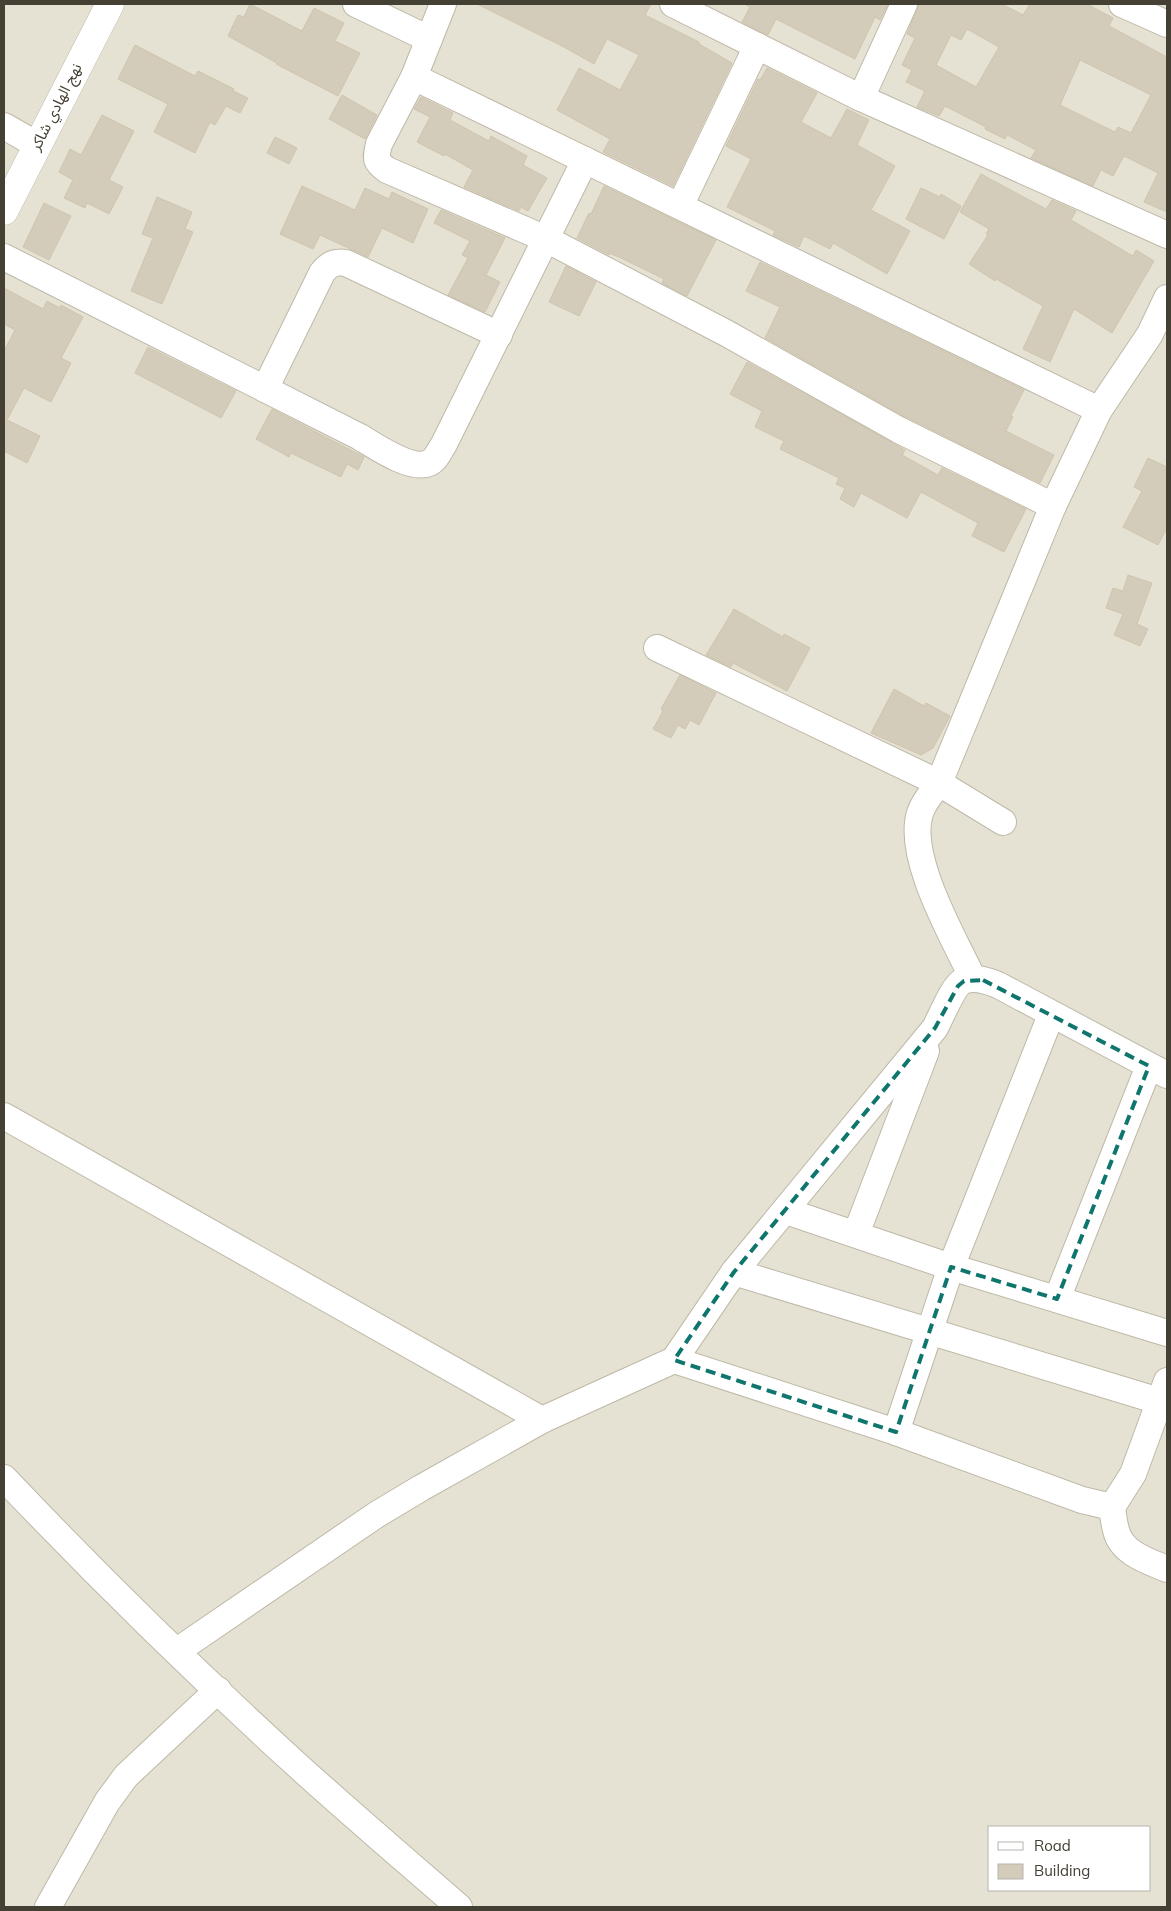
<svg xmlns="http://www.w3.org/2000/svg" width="1171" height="1911" viewBox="0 0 1171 1911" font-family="Mulish,'Noto Sans Arabic',sans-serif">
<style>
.residential{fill:#e6e2d3;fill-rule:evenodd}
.building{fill:#d4ccba;stroke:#cfc4ad;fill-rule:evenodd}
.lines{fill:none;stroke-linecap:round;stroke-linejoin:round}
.minor-casing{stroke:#beb8a7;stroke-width:28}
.tertiary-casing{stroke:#beb8a7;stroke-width:29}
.minor{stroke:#fff;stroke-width:26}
.tertiary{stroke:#fff;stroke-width:28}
.marked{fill:none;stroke:#0f766e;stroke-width:4;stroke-dasharray:10 6;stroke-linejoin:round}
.labels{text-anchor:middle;stroke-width:4;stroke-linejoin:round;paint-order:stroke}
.street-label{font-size:15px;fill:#454034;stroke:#fff}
</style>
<rect width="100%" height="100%" fill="#f2efe5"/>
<!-- residential -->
<path class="residential" d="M4 4H1167V1907H4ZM990 1827H1150V1890H990Z"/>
<!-- building -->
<g class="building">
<path d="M250 4 302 31 314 8 344 23 335 41 360 53 338 96 276 64 277 63 228 36 238 15 244 17Z"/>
<path d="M477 4H651L645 15 699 42V44L732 63 673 186 603 152 610 139 557 110 579 68 620 90 639 55 607 39 594 64 564 47Z"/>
<path d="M744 4H888L880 20 875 17 855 59 776 19 768 35 742 22 750 7Z"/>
<path d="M919 4H1002L1023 15 1030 4H1087L1113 18 1109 26 1167 57V212L1144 202 1158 173 1124 156 1113 176 1101 170 1093 186 1031 158 1036 150 1007 135 1005 139 985 129 986 127 945 106 939 116 917 107 925 91 906 82 912 70 902 65 915 38 907 34ZM967 29 999 47 976 87 936 65 951 35 961 40ZM1080 60 1151 95 1131 133 1118 127 1115 132 1060 105Z"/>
<path d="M135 45 195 76 198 71 234 89 233 91 248 98 240 113 226 106 215 125 210 122 195 153 154 132 168 104 118 79Z"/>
<path d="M767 68 817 93 801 122 831 138 847 109 869 120 857 145 895 166 871 210 910 231 887 274 833 243 830 249 804 236 799 247 773 235 775 231 727 207 751 159 726 146 758 79 760 80Z"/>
<path d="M342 95 377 115 365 139 329 119Z"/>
<path d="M421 97 453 113 450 120 489 141 491 136 527 156 523 165 547 178 528 211 521 207 519 211 464 187 473 170 445 154 444 156 417 142 430 117 414 109Z"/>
<path d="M102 115 134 131 109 180 123 187 109 214 87 203 85 208 64 198 73 180 59 172 70 149 81 155Z"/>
<path d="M275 137 297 148 289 164 267 153Z"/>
<path d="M981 174 1046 209 1052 200 1076 211 1071 220 1133 256 1136 250 1154 261 1112 333 1074 309 1050 362 1023 349 1043 306 996 279 995 281 969 264 988 235 986 234 989 229 960 212Z"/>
<path d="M302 186 355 210 365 188 389 199 392 192 428 209 413 243 382 228 368 257 320 235 313 249 280 234Z"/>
<path d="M604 186 716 240 687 296 662 283 664 279 619 257 609 253V255L577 238 589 213 591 214Z"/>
<path d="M921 188 940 197 941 194 961 206 944 239 906 219Z"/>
<path d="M157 197 192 212 185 229 193 232 162 304 131 291 153 238 142 234Z"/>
<path d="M44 203 71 216 49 260 23 247Z"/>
<path d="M441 210 505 238 486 275 500 282 485 312 448 295 468 258 462 255 470 241 434 223Z"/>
<path d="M760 262 1024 390 1011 416 1013 417 1006 431 1054 455 1040 483 906 417 765 338 780 307 746 291Z"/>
<path d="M566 266 596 282 579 316 549 302Z"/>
<path d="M4 288 43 309 47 301 60 308 61 305 83 317 61 358 71 363 51 402 24 388 7 420 40 436 27 463 4 451V351L15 330 4 324Z"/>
<path d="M148 347 236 391 221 418 135 373Z"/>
<path d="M747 362 905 450 902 455 938 475 942 468 1026 509 1004 552 972 536 978 523 921 492 907 518 861 493 854 507 840 499 845 488 836 484 839 478 780 449 784 441 755 427 762 411 730 394Z"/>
<path d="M272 409 364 457 358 470 347 464 341 477 291 453 289 457 256 439Z"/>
<path d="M1148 458 1167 467V528L1158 545 1123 527 1142 491 1134 487Z"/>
<path d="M1128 575 1152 583 1137 624 1148 629 1140 646 1114 635 1123 614 1106 608 1113 588 1123 591Z"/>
<path d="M734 609 783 637 784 634 810 648 787 691 733 663 731 667 706 655Z"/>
<path d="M680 675 716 693 699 725 690 720 685 729 678 725 671 738 653 729 663 711 661 709Z"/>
<path d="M894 689 924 706 926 703 950 716 933 748 921 755 871 733Z"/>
</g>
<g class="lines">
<defs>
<g id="minor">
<path d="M356 4 429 39"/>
<path d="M443 4 414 77 379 144C376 158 374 161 387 170L546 239 726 333 899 430 1053 506"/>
<path d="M673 4 861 98 1167 235"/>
<path d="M1122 4 1167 24"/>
<path d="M414 77 1099 410"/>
<path d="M861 98 904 4"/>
<path d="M4 126 37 145"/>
<path d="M680 206 757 46"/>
<path d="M4 257 360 437C375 446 411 471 429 463 436 460 440 450 444 444L585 160"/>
<path d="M265 389 322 273C329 264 335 261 346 263L499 335"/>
<path d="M657 648 939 783 1003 822"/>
<path d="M973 979C954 938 906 857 920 813 924 801 932 793 939 783L1053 506 1099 410 1150 334 1167 298"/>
<path d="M4 1116 542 1420"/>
<path d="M786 1211 951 1267 1167 1333"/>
<path d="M856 1234 926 1051"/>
<path d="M734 1272 1159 1401"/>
<path d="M1057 1299 1149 1066"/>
<path d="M674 1360 896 1432 1082 1500 1112 1507 1133 1474 1167 1381"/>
<path d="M896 1432 951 1267 1051 1015"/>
<path d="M4 1478C98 1577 196 1673 297 1765 350 1813 405 1860 459 1907"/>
<path d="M1112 1507C1113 1515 1114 1523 1116 1530 1121 1553 1148 1561 1167 1569"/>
<path d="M177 1651 376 1515 421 1488 542 1420 674 1360 734 1272 935 1028C941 1017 953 986 963 981 974 976 988 981 998 985L1167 1075"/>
<path d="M48 1907 107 1802 126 1776 218 1690"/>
</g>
<path id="tertiary" d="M4 211 110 4"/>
</defs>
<!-- minor casing -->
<use href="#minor" class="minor-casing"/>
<!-- tertiary casing -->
<use href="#tertiary" class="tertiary-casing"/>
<!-- minor -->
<use href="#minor" class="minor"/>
<!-- tertiary -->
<use href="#tertiary" class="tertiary"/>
</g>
<!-- marked area -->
<path class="marked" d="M983 980 1149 1066 1057 1299 951 1267 896 1432 674 1360 734 1272 935 1028 958 986 964 981Z"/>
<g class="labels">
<!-- street labels -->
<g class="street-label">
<text transform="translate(56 107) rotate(-63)" y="5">نهج الهادي شاكر</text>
</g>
</g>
<!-- border -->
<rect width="1171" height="1911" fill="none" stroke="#454034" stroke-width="10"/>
<!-- legend -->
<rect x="988" y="1826" width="162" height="65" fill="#ffffff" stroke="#b5b3ae"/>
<rect x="998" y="1842" width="25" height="8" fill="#ffffff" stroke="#b5b3ae"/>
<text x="1034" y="1851" font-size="15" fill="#454034">Road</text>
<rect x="998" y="1864" width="25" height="15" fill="#d4ccba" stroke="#b5b3ae"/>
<text x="1034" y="1876" font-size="15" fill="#454034">Building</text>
</svg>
